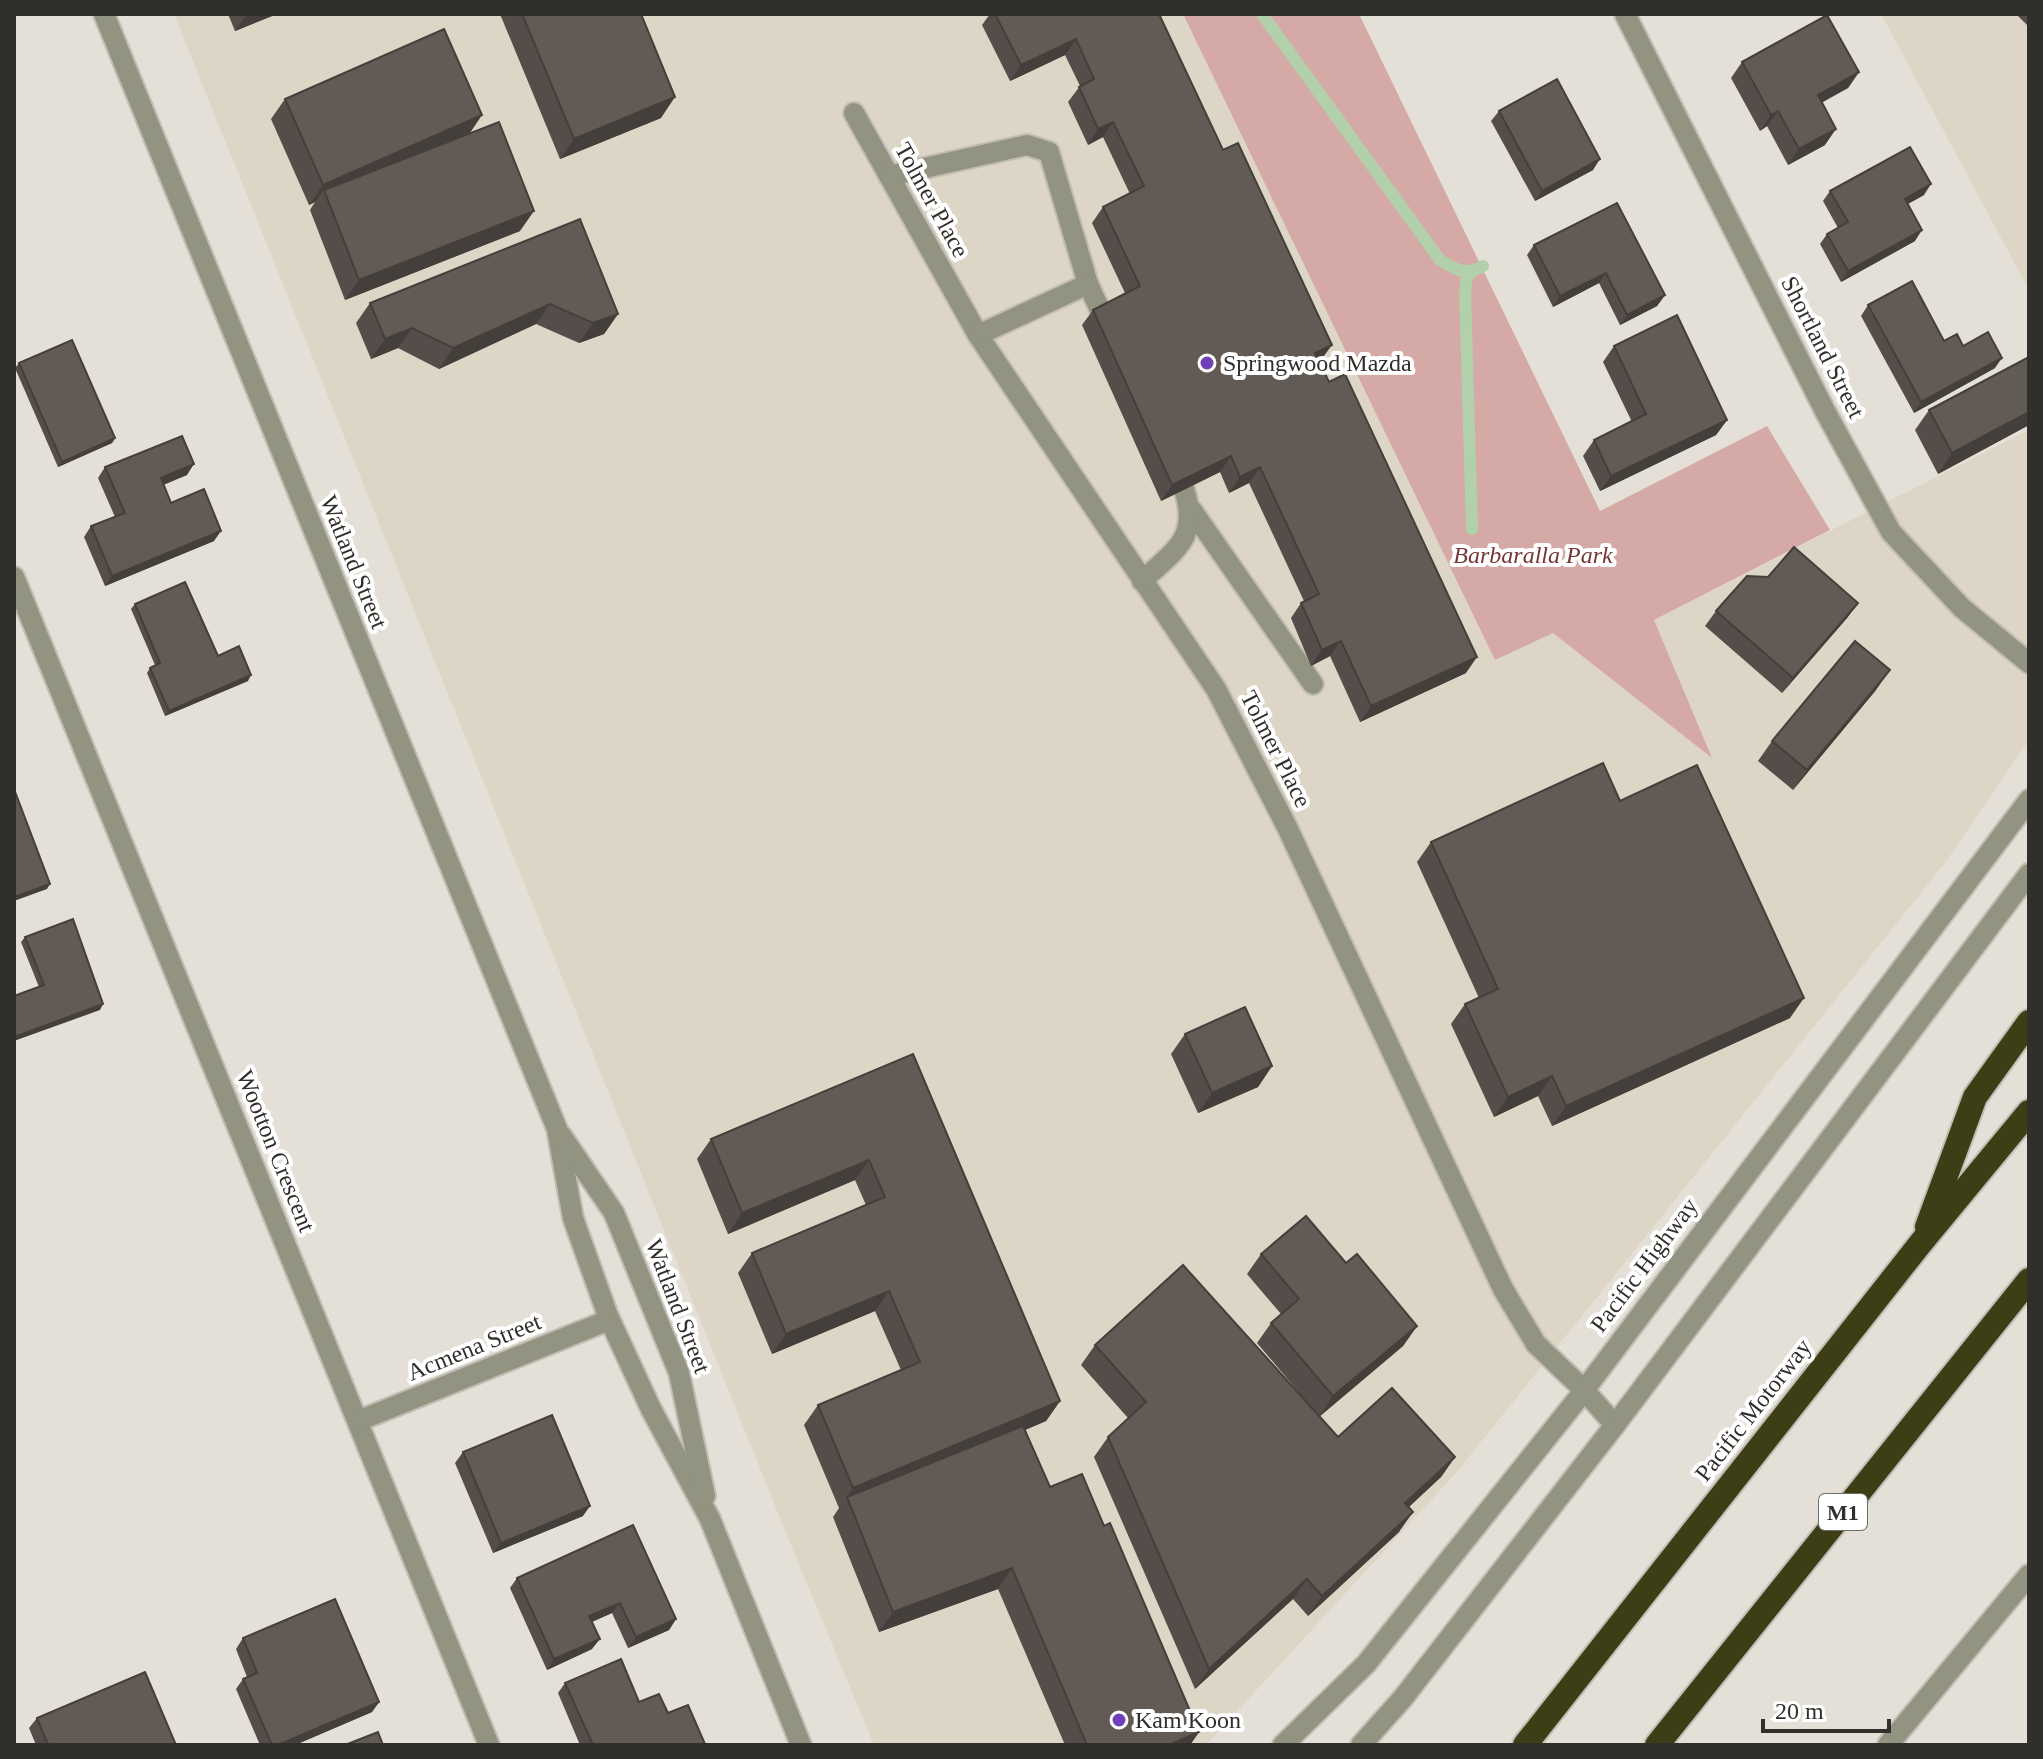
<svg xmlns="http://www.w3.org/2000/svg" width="2043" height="1759" viewBox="0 0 2043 1759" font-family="'Times New Roman',serif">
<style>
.built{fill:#ddd5c5}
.green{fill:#d5a9a6}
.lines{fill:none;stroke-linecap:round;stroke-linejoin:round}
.stream{stroke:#b2d0ab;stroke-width:12}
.minor-casing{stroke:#c1bdb5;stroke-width:24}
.highway-casing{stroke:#c1bdb5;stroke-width:28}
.minor{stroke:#929481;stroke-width:20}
.highway{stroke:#3d3e16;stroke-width:24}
.wall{fill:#544d49}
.shaded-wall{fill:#453f3c}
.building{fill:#625a55;stroke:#453f3c;stroke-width:2}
.poi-dot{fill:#6f40b7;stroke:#fff;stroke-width:3}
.labels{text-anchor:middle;stroke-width:8;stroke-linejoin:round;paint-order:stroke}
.shield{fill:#fff;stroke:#6f6d6b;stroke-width:2}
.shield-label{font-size:22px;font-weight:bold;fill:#312f2c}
.street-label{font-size:24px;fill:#312f2c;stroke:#fff}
.poi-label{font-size:24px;fill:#312f2c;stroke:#fff;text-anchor:start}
.park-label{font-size:24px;font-style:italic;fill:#763634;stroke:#fff}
</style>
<rect width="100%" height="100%" fill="#e5e0d7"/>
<!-- built -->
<g class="built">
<path d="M174 14H1183L1495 659 1553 633 1711 757 1654 620 2029 430V740L1945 863 1456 1473 1206 1745H874L786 1533Z"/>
<path d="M1881 14H2029V290Z"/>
</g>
<!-- green -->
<path class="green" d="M1183 14H1359L1600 511 1767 426 1830 530 1654 620 1712 758 1553 633 1495 660Z"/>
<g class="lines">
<!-- stream -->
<g class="stream">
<path d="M1262 14 1440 260C1456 270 1465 276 1483 266"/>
<path d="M1472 529 1465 291 1467 278 1472 272"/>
</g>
<defs>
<g id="minor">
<path d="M104 14 557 1129 573 1218 608 1316 651 1409 710 1519 801 1745"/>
<path d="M1625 14 1825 411 1891 532 1962 608 2029 663"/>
<path d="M854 113 978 335 1216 689 1287 827 1503 1289 1536 1344 1583 1389 1615 1425"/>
<path d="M889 176 1027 145 1049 152 1088 284 1102 314"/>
<path d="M978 335 1088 284"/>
<path d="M1191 509 1313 684"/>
<path d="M14 577 489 1745"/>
<path d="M1142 581C1175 550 1200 538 1184 489"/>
<path d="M561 1135 614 1213 679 1373 705 1496"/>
<path d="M358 1421 609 1320"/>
<path d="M1283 1745 1366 1664 1576 1401 2029 800"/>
<path d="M1361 1745 1403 1698 1615 1425 2029 874"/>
<path d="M1888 1745 2029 1575"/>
</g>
<g id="highway">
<path d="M1927 1227 1975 1097 2029 1022"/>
<path d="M1525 1745 1920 1244 2029 1112"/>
<path d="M1657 1745 2029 1280"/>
</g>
</defs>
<!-- minor casing -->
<use href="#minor" class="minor-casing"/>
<!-- highway casing -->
<use href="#highway" class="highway-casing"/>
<!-- minor -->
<use href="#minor" class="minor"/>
<!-- highway -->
<use href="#highway" class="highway"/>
</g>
<!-- wall -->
<g class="wall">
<path d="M228 14H277L235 31Z"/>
<path d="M500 14H641L661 118 560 159Z"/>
<path d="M990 14H1159L1321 360 1319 361 1466 673 1360 722 1330 656 1311 666 1291 618 1301 603 1304 601 1249 483 1229 493 1220 472 1161 501 1082 325 1093 310 1125 293 1092 223 1103 207 1130 194 1103 137 1088 145 1068 102 1080 86 1065 55 1010 81 982 25Z"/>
<path d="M2016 14H2029V27Z"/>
<path d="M1742 62 1859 72 1848 88 1821 102 1825 145 1788 165 1767 126 1760 131 1731 78Z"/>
<path d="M285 99 470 133 520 231 345 300 310 210 315 202 309 205 271 119Z"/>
<path d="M1499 111 1593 170 1535 201 1491 121Z"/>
<path d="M1830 191 1924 195 1908 204 1915 241 1841 282 1820 244 1827 234 1838 228 1823 201Z"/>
<path d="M580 219 618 314 604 334 579 343 536 324 439 369 398 348 371 359 356 323 370 303Z"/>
<path d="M1534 245 1665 295 1657 306 1620 325 1599 283 1553 307 1527 255Z"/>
<path d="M1868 305 1944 341 1963 346 1995 368 1914 413 1861 316Z"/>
<path d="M1614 346 1727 420 1716 435 1600 491 1583 456 1594 440 1632 422 1603 362Z"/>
<path d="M2029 357V425L1938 474 1915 430 1929 410Z"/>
<path d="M19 363 115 438 112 443 58 467 15 368Z"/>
<path d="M105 467 187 475 163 484 171 503 214 541 105 586 84 537 91 526 115 517 98 478Z"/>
<path d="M1858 603 1847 618 1782 693 1705 626 1716 611Z"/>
<path d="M135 604 218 656 248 681 165 716 147 673 150 668 155 665 131 609Z"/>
<path d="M1876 690 1793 790 1758 761 1772 741Z"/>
<path d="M1620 801 1790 1018 1552 1126 1538 1096 1494 1117 1451 1024 1465 1004 1479 998 1417 862 1431 842Z"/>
<path d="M25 937 100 1010 39 987 21 942Z"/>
<path d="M1185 1034 1272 1066 1258 1087 1198 1113 1171 1054Z"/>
<path d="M913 1054 1060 1401 1046 1421 1025 1430 1050 1487 1104 1526 1199 1732 1190 1745H1065L998 1589 879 1632 833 1517 839 1508 804 1425 818 1405 901 1370 875 1311 772 1354 738 1273 752 1253 866 1205 855 1180 728 1234 697 1159 711 1139Z"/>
<path d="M1261 1254 1346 1263 1417 1326 1403 1346 1320 1416 1338 1437 1455 1457 1441 1477 1409 1507 1399 1532 1308 1616 1293 1599 1195 1689 1094 1457 1108 1437 1128 1418 1081 1365 1095 1345 1312 1408 1257 1343 1271 1323 1281 1314 1247 1274Z"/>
<path d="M463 1452 583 1516 493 1553 455 1463Z"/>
<path d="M633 1525 676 1619 669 1630 628 1648 612 1613 592 1622V1649L547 1670 510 1588 517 1578Z"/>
<path d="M243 1638 379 1702 372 1712 295 1745H260L236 1689 243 1679 247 1677 236 1649Z"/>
<path d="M565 1683 639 1702 668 1713 704 1745H580L558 1693Z"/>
<path d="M37 1718 176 1745H36L29 1728Z"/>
</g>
<!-- shaded-wall -->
<g class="shaded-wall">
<path d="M247 14H277L235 31Z"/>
<path d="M1076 39 1065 55 1010 81 1021 65Z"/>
<path d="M1859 72 1848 88 1807 111 1818 95Z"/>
<path d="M675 97 661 118 560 159 574 139Z"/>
<path d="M1778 111 1767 126 1760 131 1771 115Z"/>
<path d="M482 115 468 136 324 190 315 202 309 205 323 185Z"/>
<path d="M1113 122 1103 137 1088 145 1098 129Z"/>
<path d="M1836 129 1825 145 1788 165 1799 149Z"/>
<path d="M1600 159 1593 170 1535 201 1542 191Z"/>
<path d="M1931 184 1924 195 1898 209 1905 199Z"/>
<path d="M534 211 520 231 345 300 359 280Z"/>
<path d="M1922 230 1915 241 1841 282 1848 271Z"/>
<path d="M1606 273 1599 283 1553 307 1560 296Z"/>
<path d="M1665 295 1657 306 1620 325 1627 315Z"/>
<path d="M550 304 536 324 439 369 453 348Z"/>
<path d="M618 314 604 334 579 343 593 323Z"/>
<path d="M412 328 398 348 371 359 385 339Z"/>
<path d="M1332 345 1321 360 1304 368 1315 353Z"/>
<path d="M2002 358 1995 368 1914 413 1921 402Z"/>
<path d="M2029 412V425L1938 474 1952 453Z"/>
<path d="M1727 420 1716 435 1600 491 1611 476Z"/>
<path d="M115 438 112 443 58 467 62 462Z"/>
<path d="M1231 456 1220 472 1161 501 1172 485Z"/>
<path d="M194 464 187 475 154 489 161 478Z"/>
<path d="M1260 467 1249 483 1229 493 1240 477Z"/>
<path d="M221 531 214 541 105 586 112 576Z"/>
<path d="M1858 603 1847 618 1782 693 1793 678Z"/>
<path d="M1341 641 1330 656 1311 666 1322 650Z"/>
<path d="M1477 657 1466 673 1360 722 1371 706Z"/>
<path d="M1890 670 1876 690 1793 790 1807 770Z"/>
<path d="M251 675 248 681 165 716 169 711Z"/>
<path d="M50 884 47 889 14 901V897Z"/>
<path d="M1804 998 1790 1018 1552 1126 1566 1106Z"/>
<path d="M103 1004 100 1010 14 1041V1037Z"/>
<path d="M1272 1066 1258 1087 1198 1113 1212 1093Z"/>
<path d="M1552 1076 1538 1096 1494 1117 1508 1097Z"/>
<path d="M869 1160 855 1180 728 1234 742 1213Z"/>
<path d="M889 1291 875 1311 772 1354 786 1334Z"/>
<path d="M1417 1326 1403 1346 1319 1417 1333 1396Z"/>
<path d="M1060 1401 1046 1421 849 1504 847 1497 853 1488Z"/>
<path d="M1455 1457 1441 1477 1391 1523 1405 1503Z"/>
<path d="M590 1506 583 1516 493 1553 501 1543Z"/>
<path d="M1413 1512 1399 1532 1308 1616 1322 1596Z"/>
<path d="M1012 1568 998 1589 879 1632 893 1612Z"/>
<path d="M1307 1579 1293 1599 1195 1689 1209 1669Z"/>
<path d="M620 1603 612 1613 582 1626 589 1616Z"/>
<path d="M676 1619 669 1630 628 1648 636 1637Z"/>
<path d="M600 1639 592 1649 547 1670 554 1659Z"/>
<path d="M379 1702 372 1712 295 1745H278Z"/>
<path d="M1199 1732 1190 1745H1169Z"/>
</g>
<!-- building -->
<g class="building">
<path d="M522 14H641L675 97 574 139Z"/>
<path d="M995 14H1159L1223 150 1238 143 1332 345 1315 353 1329 382 1345 374 1477 657 1371 706 1341 641 1322 650 1301 603 1319 594 1260 467 1240 477 1231 456 1172 485 1093 310 1140 286 1103 207 1144 186 1113 122 1098 129 1079 87 1094 79 1076 39 1021 65Z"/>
<path d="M1827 15 1859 72 1818 95 1836 129 1799 149 1778 111 1771 115 1742 62Z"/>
<path d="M444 29 482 115 323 185 285 99Z"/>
<path d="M1557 79 1600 159 1542 191 1499 111Z"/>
<path d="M499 122 534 211 359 280 324 190Z"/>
<path d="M1910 147 1931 184 1905 199 1922 230 1848 271 1827 234 1848 222 1830 191Z"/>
<path d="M1617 203 1665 295 1627 315 1606 273 1560 296 1534 245Z"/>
<path d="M580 219 618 314 593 323 550 304 453 348 412 328 385 339 370 303Z"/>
<path d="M1912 281 1944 341 1957 334 1963 346 1988 332 2002 358 1921 402 1868 305Z"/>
<path d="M1677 315 1727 420 1611 476 1594 440 1646 414 1614 346Z"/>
<path d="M72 340 115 438 62 462 19 363Z"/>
<path d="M2029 357V412L1952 453 1929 410Z"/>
<path d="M182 436 194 464 161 478 171 503 204 489 221 531 112 576 91 526 125 513 105 467Z"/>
<path d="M1794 547 1858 603 1793 678 1716 611 1747 576 1768 577Z"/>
<path d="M185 582 218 656 239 646 251 675 169 711 150 668 160 663 135 604Z"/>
<path d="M1855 641 1890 670 1807 770 1772 741Z"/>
<path d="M1603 763 1620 801 1697 765 1804 998 1566 1106 1552 1076 1508 1097 1465 1004 1498 989 1431 842Z"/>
<path d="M14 789 50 884 14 897Z"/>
<path d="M73 919 103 1004 14 1037V996L44 985 25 937Z"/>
<path d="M1245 1007 1272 1066 1212 1093 1185 1034Z"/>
<path d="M913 1054 1060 1401 853 1488 818 1405 920 1362 889 1291 786 1334 752 1253 885 1197 869 1160 742 1213 711 1139Z"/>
<path d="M1306 1216 1346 1263 1357 1254 1417 1326 1333 1396 1271 1323 1299 1299 1261 1254Z"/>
<path d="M1183 1265 1338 1437 1392 1388 1455 1457 1405 1503 1413 1512 1322 1596 1307 1579 1209 1669 1108 1437 1146 1402 1095 1345Z"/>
<path d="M552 1415 590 1506 501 1543 463 1452Z"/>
<path d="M1023 1426 1050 1487 1082 1474 1104 1526 1110 1523 1199 1732 1169 1745H1087L1012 1568 893 1612 847 1497Z"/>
<path d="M633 1525 676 1619 636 1637 620 1603 589 1616 600 1639 554 1659 517 1578Z"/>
<path d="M335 1599 379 1702 278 1745H272L243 1679 257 1673 243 1638Z"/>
<path d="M621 1659 639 1702 659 1694 668 1713 688 1705 705 1744 593 1745 565 1683Z"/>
<path d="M145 1672 176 1745H48L37 1718Z"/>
<path d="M378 1732 383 1745H345Z"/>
</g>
<!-- markers -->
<g class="poi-dot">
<circle cx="1207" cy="363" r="8"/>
<circle cx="1119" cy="1720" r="8"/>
</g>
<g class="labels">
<!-- shield labels -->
<rect class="shield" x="1819" y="1494" width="48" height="36" rx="6"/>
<g class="shield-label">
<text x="1843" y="1520">M1</text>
</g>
<!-- street labels -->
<g class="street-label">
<text transform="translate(932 200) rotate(61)" y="8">Tolmer Place</text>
<text transform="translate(1823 347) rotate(63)" y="8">Shortland Street</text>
<text transform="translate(354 562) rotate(68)" y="8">Watland Street</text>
<text transform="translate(1276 749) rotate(63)" y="8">Tolmer Place</text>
<text transform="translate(276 1151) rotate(68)" y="8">Wootton Crescent</text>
<text transform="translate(1644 1265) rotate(-53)" y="8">Pacific Highway</text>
<text transform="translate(678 1306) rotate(69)" y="8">Watland Street</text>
<text transform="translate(474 1347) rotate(-22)" y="8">Acmena Street</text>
<text transform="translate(1753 1410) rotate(-52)" y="8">Pacific Motorway</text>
</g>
<!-- poi labels -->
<g class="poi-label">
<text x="1223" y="371">Springwood Mazda</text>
<text x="1135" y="1728">Kam Koon</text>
</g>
<!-- park labels -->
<g class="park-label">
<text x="1533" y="563">Barbaralla Park</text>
</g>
</g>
<!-- border -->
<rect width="2043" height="1759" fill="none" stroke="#312f2c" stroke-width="32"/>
<!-- scale -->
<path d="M1763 1719v12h126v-12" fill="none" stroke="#312f2c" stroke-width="4"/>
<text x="1775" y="1719" font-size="24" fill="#312f2c" stroke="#ffffff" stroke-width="6" paint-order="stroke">20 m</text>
</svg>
